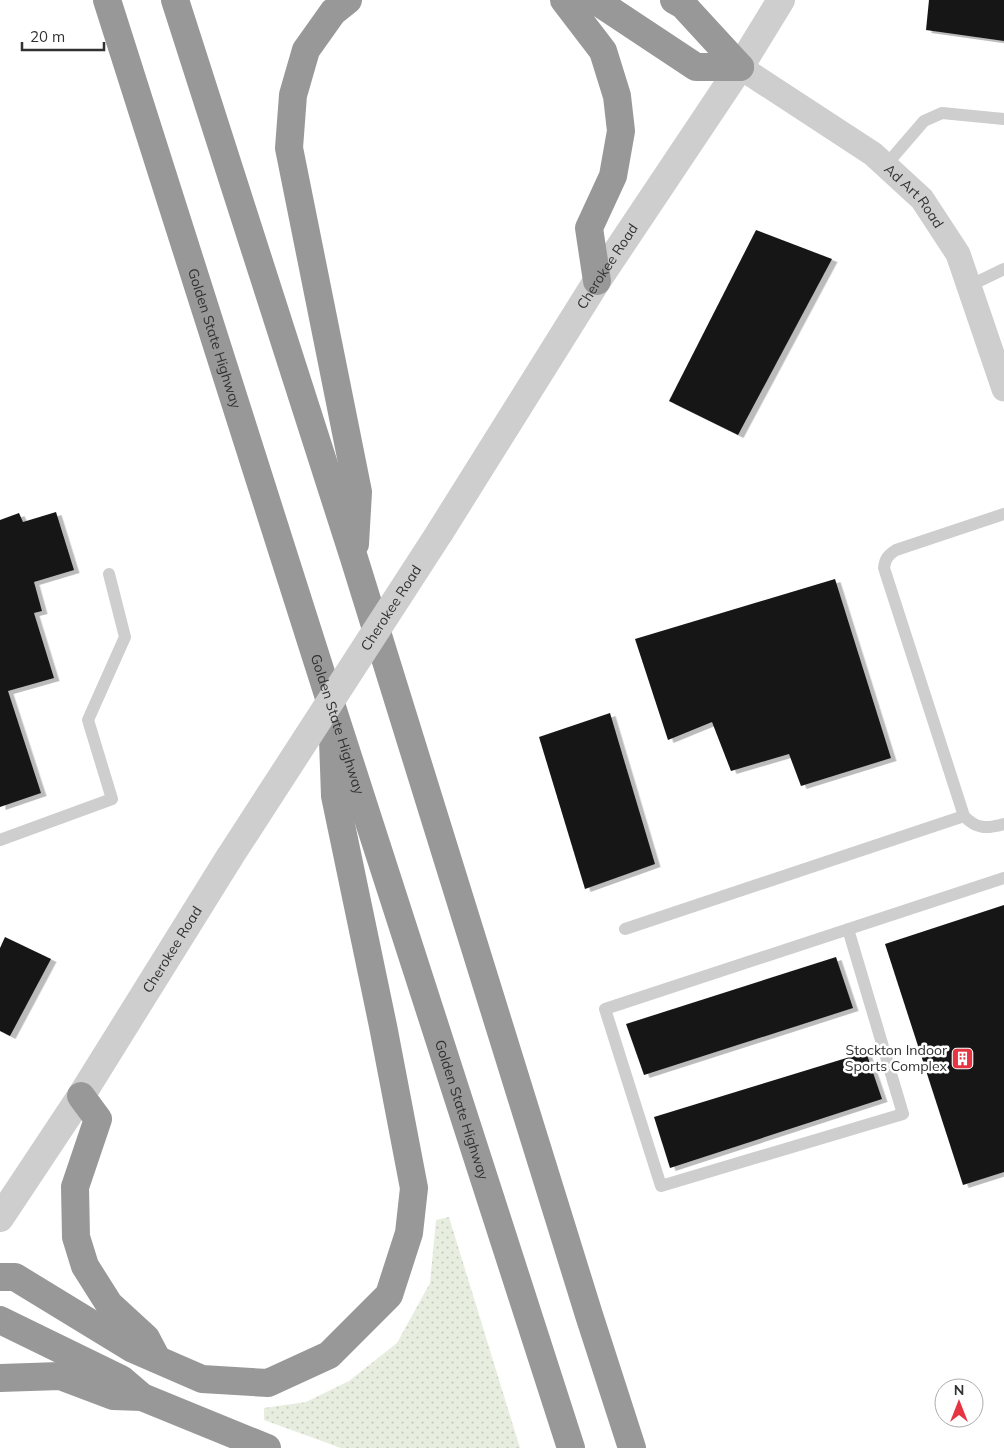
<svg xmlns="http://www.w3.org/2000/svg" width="1004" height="1448" viewBox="0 0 1004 1448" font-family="Mulish,sans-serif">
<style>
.grass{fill:url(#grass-dots)}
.building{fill:#181818;filter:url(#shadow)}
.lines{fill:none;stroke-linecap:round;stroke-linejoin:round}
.service{stroke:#cecece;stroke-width:12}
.minor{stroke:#cecece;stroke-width:25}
.tertiary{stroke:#cecece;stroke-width:28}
.motorway{stroke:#989898;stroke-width:28}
.tertiary-bridge{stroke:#cecece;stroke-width:28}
.labels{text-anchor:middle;stroke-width:5;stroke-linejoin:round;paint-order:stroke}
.street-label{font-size:14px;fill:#313131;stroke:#fff}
.poi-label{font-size:14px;fill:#313131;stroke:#fff;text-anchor:end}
</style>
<defs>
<pattern id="grass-dots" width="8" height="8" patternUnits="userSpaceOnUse" patternTransform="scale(1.25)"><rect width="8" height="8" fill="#e7eddf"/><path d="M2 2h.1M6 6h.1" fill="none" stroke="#c7ccc0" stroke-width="1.8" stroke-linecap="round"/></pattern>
<filter id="shadow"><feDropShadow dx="5.5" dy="3" stdDeviation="0" flood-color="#0004"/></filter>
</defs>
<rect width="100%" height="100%" fill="#fff"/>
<!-- grass -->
<path class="grass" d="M449 1217 520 1448H341L264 1420V1408L306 1402 349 1381 397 1343 430 1283 436 1220Z"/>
<!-- building -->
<g class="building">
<path d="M929 0H1004V41L926 30Z"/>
<path d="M756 230 832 259 738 435 669 401Z"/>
<path d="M56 512 74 570 34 582 42 611 34 613 54 678 8 691 41 793 0 807V520L19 513 23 522Z"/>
<path d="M835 579 891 758 801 786 789 754 731 771 712 722 668 740 635 639Z"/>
<path d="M610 713 655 864 585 889 539 737Z"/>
<path d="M1004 905V1172L963 1185 885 944Z"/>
<path d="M5 937 51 959 10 1036 0 1031V948Z"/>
<path d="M836 957 853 1008 644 1075 626 1024Z"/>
<path d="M866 1052 882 1099 670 1168 654 1117Z"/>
</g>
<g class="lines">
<!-- service -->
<g class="service">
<path d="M886 165 924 121 942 113 1004 119"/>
<path d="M969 286 1004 269"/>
<path d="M1004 514 896 550C888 555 885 559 884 568L964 816C976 829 987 829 1004 824"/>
<path d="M0 840 112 799 88 720 125 637 109 574"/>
<path d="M625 929 964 816"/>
<path d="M848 929 903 1114 661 1186 605 1009 1004 878"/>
</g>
<!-- minor -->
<path class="minor" id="s1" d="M740 67 873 154 922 199 958 254 1004 389"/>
<!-- tertiary -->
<g class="tertiary">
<path id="s2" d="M440 532 597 281 740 67 781 0"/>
<path id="s3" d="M0 1218 81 1096 229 858"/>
</g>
<!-- motorway -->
<g class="motorway">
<path id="s4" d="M107 0 331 704 571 1448"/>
<path d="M175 0 354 558 589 1315 632 1448"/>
<path d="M348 0 333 12 306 50 293 95 289 148 358 492 355 544"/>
<path d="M564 0 603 51 617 96 621 131 613 176 589 228 597 281"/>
<path d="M595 0 696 67H740"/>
<path d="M674 0 683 5 740 67"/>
<path d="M81 1096 98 1119 75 1187 76 1237 85 1266 109 1304 146 1338 157 1359"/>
<path d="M0 1277H15L133 1349 202 1379 268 1383 329 1355 389 1295 409 1233 414 1188 383 1026 335 796 333 740"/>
<path d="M0 1320 121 1379 142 1397 267 1448"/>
<path d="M0 1378 60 1376 113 1396 142 1397"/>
</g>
<!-- tertiary-bridge -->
<path class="tertiary-bridge" id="s5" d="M229 858 440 532"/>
</g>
<!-- icons -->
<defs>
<symbol id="building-square" viewBox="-11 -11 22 22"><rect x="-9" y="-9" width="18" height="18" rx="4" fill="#e53543" stroke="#fff"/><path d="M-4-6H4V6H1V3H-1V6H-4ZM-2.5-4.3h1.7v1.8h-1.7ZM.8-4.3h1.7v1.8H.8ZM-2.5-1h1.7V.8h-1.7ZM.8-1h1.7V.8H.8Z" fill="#fff"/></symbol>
</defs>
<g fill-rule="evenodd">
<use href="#building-square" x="950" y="1046" width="25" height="25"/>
</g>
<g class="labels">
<!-- street labels -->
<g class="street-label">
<text dy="5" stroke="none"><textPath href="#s1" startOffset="218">Ad Art Road</textPath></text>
<text dy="5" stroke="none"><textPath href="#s2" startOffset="314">Cherokee Road</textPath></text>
<text dy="5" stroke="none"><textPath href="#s4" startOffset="355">Golden State Highway</textPath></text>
<text dy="5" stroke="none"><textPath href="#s5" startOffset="298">Cherokee Road</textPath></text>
<text dy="5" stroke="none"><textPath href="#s4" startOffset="760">Golden State Highway</textPath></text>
<text dy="5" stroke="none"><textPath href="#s3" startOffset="319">Cherokee Road</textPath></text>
<text dy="5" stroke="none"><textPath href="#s4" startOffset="1165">Golden State Highway</textPath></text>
</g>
<!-- poi labels -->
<g class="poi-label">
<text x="947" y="1055">Stockton Indoor<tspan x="947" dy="16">Sports Complex</tspan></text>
</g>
</g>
<!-- north arrow -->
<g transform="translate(959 1403)"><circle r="24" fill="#ffffff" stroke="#adadad"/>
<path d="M0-4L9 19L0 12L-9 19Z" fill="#e53543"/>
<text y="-8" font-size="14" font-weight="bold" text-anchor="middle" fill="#313131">N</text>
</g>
<!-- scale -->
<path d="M22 42v8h82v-8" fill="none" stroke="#313131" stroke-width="2.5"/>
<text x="30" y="42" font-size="15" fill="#313131" stroke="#ffffff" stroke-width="4" paint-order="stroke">20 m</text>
</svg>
